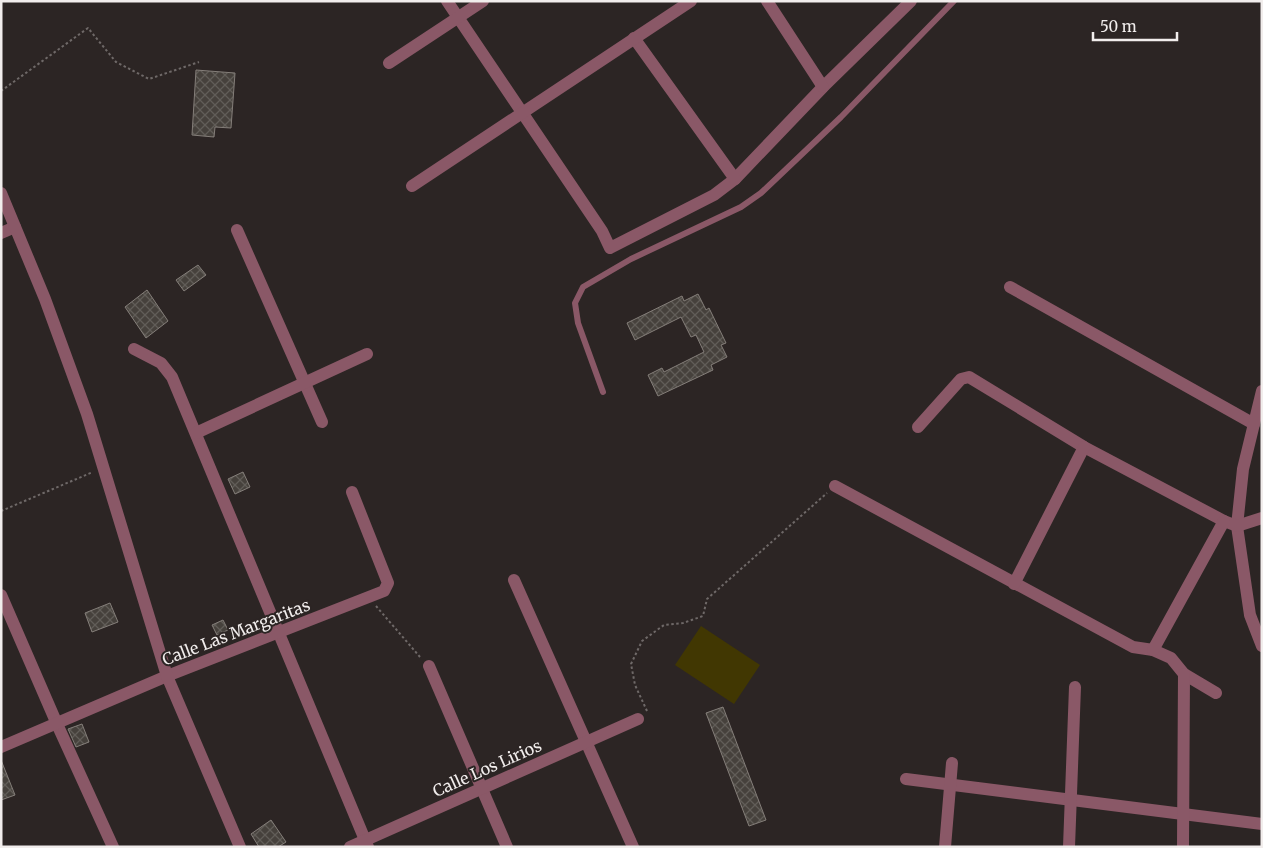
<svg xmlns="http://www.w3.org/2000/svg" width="1263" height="848" viewBox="0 0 1263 848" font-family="Merriweather,serif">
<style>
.pitch{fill:#413702}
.building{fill:url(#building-cross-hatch);stroke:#847e79}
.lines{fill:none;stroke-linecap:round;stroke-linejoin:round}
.path{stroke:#6f6968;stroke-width:2;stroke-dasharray:2.5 2.5;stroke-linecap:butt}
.service{stroke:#8a5867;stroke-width:6}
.minor{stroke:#8a5867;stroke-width:12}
.tertiary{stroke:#8a5867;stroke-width:12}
.labels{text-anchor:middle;stroke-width:4;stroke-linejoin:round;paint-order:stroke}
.street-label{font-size:16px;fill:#f1edec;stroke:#2c2524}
</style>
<defs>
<pattern id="building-cross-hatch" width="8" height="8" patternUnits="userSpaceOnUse" patternTransform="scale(1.25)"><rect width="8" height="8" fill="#46413c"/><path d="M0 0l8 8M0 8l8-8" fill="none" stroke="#615d58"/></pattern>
</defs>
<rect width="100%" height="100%" fill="#2c2524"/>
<!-- pitch -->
<path class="pitch" d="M701 626 760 665 734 704 675 665Z"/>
<!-- building -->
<g class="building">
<path d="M196 70 235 73 231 128 215 127 214 137 192 135Z"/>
<path d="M198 265 206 275 184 291 176 280Z"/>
<path d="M147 290 168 321 146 338 125 307Z"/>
<path d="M698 294 706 310 709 308 726 343 721 345 727 357 711 365 713 370 658 396 648 375 662 368 664 372 704 352 696 335 691 337 681 317 635 340 627 323 682 296 684 301Z"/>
<path d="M243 472 250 487 235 494 228 479Z"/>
<path d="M110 603 118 622 92 632 85 613Z"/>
<path d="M223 620 228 630 217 635 212 625Z"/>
<path d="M723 707 766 820 749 826 706 713Z"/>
<path d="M82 724 89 742 76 747 68 729Z"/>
<path d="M1 760 15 795 1 800Z"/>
<path d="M271 820 286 842 278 847H259L251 834Z"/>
</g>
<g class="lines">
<!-- path -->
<g class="path">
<path d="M1 91 88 28 116 62 149 79 199 62"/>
<path d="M1 511 93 472"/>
<path d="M376 606 420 657"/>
<path d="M647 711 635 685 631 664 642 641 664 625 683 623 703 616 707 599 827 493"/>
</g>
<!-- service -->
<path class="service" d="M603 392 578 323 575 303 583 287 631 259 741 207 761 193 841 117 954 1"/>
<!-- minor -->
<g class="minor">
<path d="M447 1 602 231 610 248 714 195 735 179 823 87 911 1"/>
<path d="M767 1 823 87"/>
<path d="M634 38 735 179"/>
<path d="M389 63 483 1"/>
<path d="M412 186 691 1"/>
<path d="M237 230 322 422"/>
<path d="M1 233 15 227"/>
<path d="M1010 287 1254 424"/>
<path d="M134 349 161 363 172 377 368 847"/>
<path d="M1262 391 1243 469 1237 526 1250 615 1262 646"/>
<path d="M918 427 961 379 969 377 1084 447 1224 521 1237 526 1262 518"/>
<path d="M196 433 367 354"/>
<path d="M835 486 1133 647 1153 650 1171 658 1184 674 1216 693"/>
<path d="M514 580 633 847"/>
<path d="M1014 584 1084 447"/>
<path d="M1 595 57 724 113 847"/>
<path d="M1153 650 1224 521"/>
<path d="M429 666 507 847"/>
<path d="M1 747 167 676 384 591 388 583 352 492"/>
<path d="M906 779 1262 824"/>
<path d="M350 847 638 719"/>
<path d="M945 847 952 763"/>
<path d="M1069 847 1075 687"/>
<path d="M1183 847 1184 674"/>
</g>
<!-- tertiary -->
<path class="tertiary" d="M1 193 45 299 87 414 167 676 240 847"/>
</g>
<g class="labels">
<!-- street labels -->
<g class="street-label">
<text transform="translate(236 632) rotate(-21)" y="6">Calle Las Margaritas</text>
<text transform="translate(487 768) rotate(-24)" y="6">Calle Los Lirios</text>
</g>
</g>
<!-- border -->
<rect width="1263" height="848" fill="none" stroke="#f1edec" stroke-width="5"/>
<!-- scale -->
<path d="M1093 32v8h84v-8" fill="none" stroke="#f1edec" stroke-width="2.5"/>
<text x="1100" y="32" font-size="15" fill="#f1edec" stroke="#2c2524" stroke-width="4" paint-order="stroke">50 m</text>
</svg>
